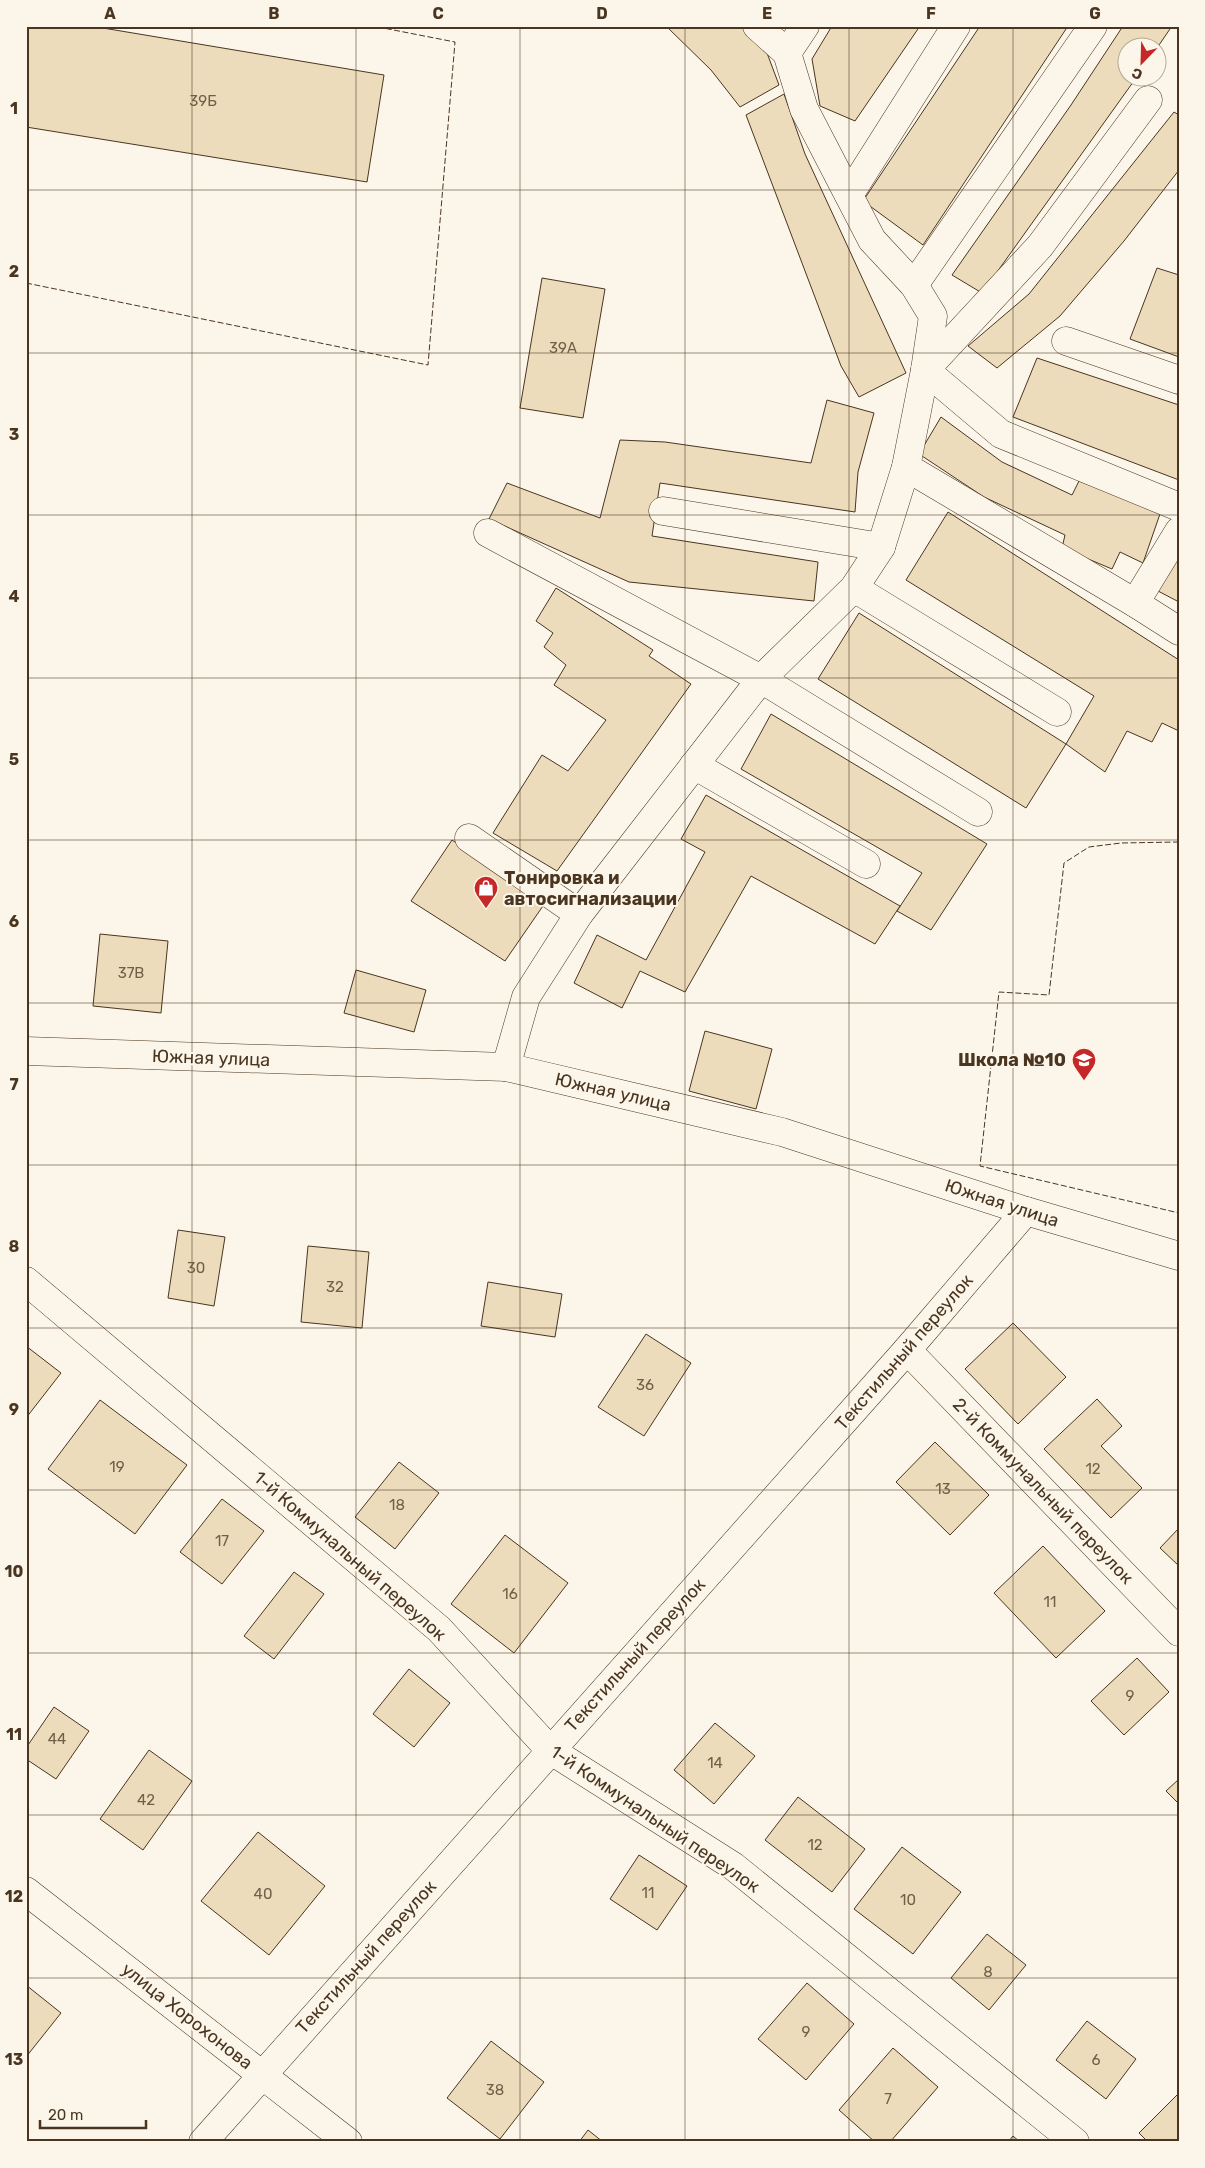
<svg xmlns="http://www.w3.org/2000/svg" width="1205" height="2168" viewBox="0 0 1205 2168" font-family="Rubik,sans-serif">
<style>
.building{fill:#ecdcbc;stroke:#4a3520}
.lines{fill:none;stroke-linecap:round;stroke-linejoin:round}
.street-casing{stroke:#4a3520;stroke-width:29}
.secondary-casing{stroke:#4a3520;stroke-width:29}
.street{stroke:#fbf6e9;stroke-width:28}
.secondary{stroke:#fbf6e9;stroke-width:28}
.fence{stroke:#4a3520;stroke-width:1;stroke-dasharray:6 2.5;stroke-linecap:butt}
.grid{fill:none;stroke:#4a3520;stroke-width:1;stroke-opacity:0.55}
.labels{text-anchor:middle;stroke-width:4;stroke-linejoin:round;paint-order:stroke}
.number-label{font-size:15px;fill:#725f47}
.poi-label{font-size:18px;font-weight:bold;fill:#4a3520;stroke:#fbf6e9;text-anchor:start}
.street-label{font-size:18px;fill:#4a3520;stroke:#fbf6e9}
.neatline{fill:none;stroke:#4a3520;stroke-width:2}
.grid-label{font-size:16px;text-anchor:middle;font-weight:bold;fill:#4a3520}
</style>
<rect width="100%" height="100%" fill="#fbf6e9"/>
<!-- building -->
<g class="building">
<path d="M26 26H91L384 75 367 182 26 127Z"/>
<path d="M666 26H741L767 53 779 85 740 107 711 70Z"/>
<path d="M832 26H920L855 121 820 106 812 59Z"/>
<path d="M980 26H1068L923 245 863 201Z"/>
<path d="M1123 26H1172L1157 48H1128V78H1136L982 293 952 275 1071 105Z"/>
<path d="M784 94 805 154 906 373 859 397 841 366 746 115Z"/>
<path d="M1174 112 1179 115V170L1124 241 1060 316 997 368 968 346 1029 294Z"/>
<path d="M1157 268 1179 275V357L1130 339Z"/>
<path d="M542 278 605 289 583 418 520 408Z"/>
<path d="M1037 358 1179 405V480L1013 417Z"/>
<path d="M827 400 874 413 858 472 855 512 660 483 652 536 818 562 814 601 629 582 489 519 507 483 600 518 620 440 665 442 811 463Z"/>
<path d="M941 417 1002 462 1072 495 1079 481 1161 511 1143 563 1120 552 1112 569 1062 548 1065 535 984 497 919 454Z"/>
<path d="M948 512 1179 660V731L1162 723 1152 742 1127 731 1105 772 1066 744 1094 696 906 580Z"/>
<path d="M1179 555V602L1158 591Z"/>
<path d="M556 588 653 650 649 656 691 684 557 871 493 833 542 755 568 771 606 720 554 685 566 665 544 647 553 633 536 621Z"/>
<path d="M859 613 1066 744 1026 808 818 679Z"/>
<path d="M771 714 987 844 931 930 897 911 922 873 741 769Z"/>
<path d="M706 795 900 906 875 944 751 876 685 992 640 971 622 1008 574 983 597 935 646 960 705 852 681 839Z"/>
<path d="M452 840 545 903 505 961 411 901Z"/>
<path d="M100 934 168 941 161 1013 93 1006Z"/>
<path d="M356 970 426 990 414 1032 344 1013Z"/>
<path d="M705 1031 772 1049 756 1109 689 1091Z"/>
<path d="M178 1230 225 1237 214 1306 168 1298Z"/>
<path d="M308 1246 369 1252 362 1328 301 1322Z"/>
<path d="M488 1282 562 1294 555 1337 481 1326Z"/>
<path d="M1013 1323 1066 1377 1018 1424 965 1369Z"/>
<path d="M646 1334 691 1363 644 1436 598 1407Z"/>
<path d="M26 1346 61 1373 26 1418Z"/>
<path d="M1097 1399 1122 1426 1101 1446 1142 1488 1111 1518 1044 1449Z"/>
<path d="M100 1400 187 1465 135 1534 48 1469Z"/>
<path d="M935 1442 989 1495 950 1535 896 1482Z"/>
<path d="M399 1462 439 1493 395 1549 355 1517Z"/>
<path d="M222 1499 264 1531 222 1584 180 1552Z"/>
<path d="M1179 1528V1566L1160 1548Z"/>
<path d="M505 1535 568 1583 514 1653 451 1604Z"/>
<path d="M1043 1546 1105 1611 1056 1658 994 1593Z"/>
<path d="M294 1572 324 1594 274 1659 244 1636Z"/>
<path d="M1137 1658 1169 1692 1124 1735 1091 1701Z"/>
<path d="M409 1669 450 1703 414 1747 373 1714Z"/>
<path d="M54 1707 89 1731 56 1779 26 1759V1748Z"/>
<path d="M715 1723 755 1756 714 1804 674 1770Z"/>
<path d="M149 1750 192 1781 143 1850 100 1819Z"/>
<path d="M1179 1779V1804L1166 1791Z"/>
<path d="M798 1797 865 1849 832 1892 765 1840Z"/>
<path d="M258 1832 325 1886 269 1955 201 1901Z"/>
<path d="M902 1847 961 1892 913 1954 854 1909Z"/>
<path d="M639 1855 687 1886 657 1930 610 1899Z"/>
<path d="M987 1934 1026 1965 989 2010 951 1978Z"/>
<path d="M807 1983 854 2024 806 2080 758 2039Z"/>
<path d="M26 1985 61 2013 26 2057Z"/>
<path d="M1087 2021 1136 2059 1106 2099 1056 2060Z"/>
<path d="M491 2041 544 2082 500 2139 447 2098Z"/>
<path d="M893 2048 938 2087 890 2142H875L839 2110Z"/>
<path d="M1179 2093V2142H1148L1139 2133Z"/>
<path d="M588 2130 603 2142H579Z"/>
<path d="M1013 2136 1020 2142H1008Z"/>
</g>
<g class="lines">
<defs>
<g id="street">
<path d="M787 53 805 26"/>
<path d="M1148 100 1040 246 925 370 1001 434 1179 507"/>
<path d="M849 195 956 26"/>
<path d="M914 285 1093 26"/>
<path d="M1066 341 1179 380"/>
<path d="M906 467 1135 603 1179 631"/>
<path d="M663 511 881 547"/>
<path d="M488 533 761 679 978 812"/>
<path d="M854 588 1057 712"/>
<path d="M1135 603 1179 531"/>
<path d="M694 765 866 864"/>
<path d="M469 838 579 914"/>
<path d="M506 1067 526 997 579 914 761 679 854 588 881 547 906 467 925 370 933 316 914 285 872 240 804 109 787 53 757 26"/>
<path d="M26 1281 439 1629 550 1750 733 1866 1075 2142"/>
<path d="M907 1350 1179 1632"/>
<path d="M203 2142 907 1350 1026 1211"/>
</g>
<g id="secondary">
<path d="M26 1051 506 1067 782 1132 1026 1211 1179 1256"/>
<path d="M26 1891 348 2142"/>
</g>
</defs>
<!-- street casing -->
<use href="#street" class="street-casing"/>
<!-- secondary casing -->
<use href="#secondary" class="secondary-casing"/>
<!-- street -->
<use href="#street" class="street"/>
<!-- secondary -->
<use href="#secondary" class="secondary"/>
<!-- fence -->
<g class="fence">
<path d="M26 283 428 365 455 42 373 26"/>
<path d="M1179 842 1121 843 1089 847 1064 863 1049 995 999 992 980 1166 1179 1213"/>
</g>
</g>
<!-- grid -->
<path class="grid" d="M192 26V2142M356 26V2142M520 26V2142M685 26V2142M849 26V2142M1013 26V2142M26 190H1179M26 353H1179M26 515H1179M26 678H1179M26 840H1179M26 1003H1179M26 1165H1179M26 1328H1179M26 1490H1179M26 1653H1179M26 1815H1179M26 1978H1179"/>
<!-- icons -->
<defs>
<symbol id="shop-pin" viewBox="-11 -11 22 30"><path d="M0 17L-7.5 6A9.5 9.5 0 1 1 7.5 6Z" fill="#c62828" stroke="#fbf6e9"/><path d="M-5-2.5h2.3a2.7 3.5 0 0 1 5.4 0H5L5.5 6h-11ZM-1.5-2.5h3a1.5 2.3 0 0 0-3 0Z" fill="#fff"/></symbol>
<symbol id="school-pin" viewBox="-11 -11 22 30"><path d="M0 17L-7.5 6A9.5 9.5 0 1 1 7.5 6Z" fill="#c62828" stroke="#fbf6e9"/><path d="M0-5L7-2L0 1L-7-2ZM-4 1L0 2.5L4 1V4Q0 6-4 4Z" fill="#fff"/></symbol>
</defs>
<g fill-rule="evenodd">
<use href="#shop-pin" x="472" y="874" width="28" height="38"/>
<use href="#school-pin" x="1070" y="1046" width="28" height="38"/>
</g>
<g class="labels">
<!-- number labels -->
<g class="number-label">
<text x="203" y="106">39Б</text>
<text x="563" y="353">39А</text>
<text x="131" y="978">37В</text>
<text x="196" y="1273">30</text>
<text x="335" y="1292">32</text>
<text x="645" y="1390">36</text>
<text x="117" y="1472">19</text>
<text x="1093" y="1474">12</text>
<text x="943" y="1494">13</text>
<text x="397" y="1510">18</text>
<text x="222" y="1546">17</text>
<text x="510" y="1599">16</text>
<text x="1050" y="1607">11</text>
<text x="1130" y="1701">9</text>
<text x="57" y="1744">44</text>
<text x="715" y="1768">14</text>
<text x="146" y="1805">42</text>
<text x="815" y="1850">12</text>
<text x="648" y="1898">11</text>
<text x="263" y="1899">40</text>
<text x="908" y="1905">10</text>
<text x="988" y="1977">8</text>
<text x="806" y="2037">9</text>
<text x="1096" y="2065">6</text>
<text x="495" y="2095">38</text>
<text x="888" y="2104">7</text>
</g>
<!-- poi labels -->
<g class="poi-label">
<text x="504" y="884">Тонировка и<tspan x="504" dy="21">автосигнализации</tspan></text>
<text x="1066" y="1066" text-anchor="end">Школа №10</text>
</g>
<!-- street labels -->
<g class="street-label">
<text transform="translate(211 1058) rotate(2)" y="6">Южная улица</text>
<text transform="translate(613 1092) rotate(13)" y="6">Южная улица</text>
<text transform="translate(1002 1203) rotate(18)" y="6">Южная улица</text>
<text transform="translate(904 1352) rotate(-49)" y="6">Текстильный переулок</text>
<text transform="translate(1043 1491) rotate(46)" y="6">2-й Коммунальный переулок</text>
<text transform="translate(350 1556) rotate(41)" y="6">1-й Коммунальный переулок</text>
<text transform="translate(635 1655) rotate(-48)" y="6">Текстильный переулок</text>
<text transform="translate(655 1819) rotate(34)" y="6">1-й Коммунальный переулок</text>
<text transform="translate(366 1957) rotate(-48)" y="6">Текстильный переулок</text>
<text transform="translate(187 2016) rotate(38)" y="6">улица Хорохонова</text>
</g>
</g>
<!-- border -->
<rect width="1205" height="2168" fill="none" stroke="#fbf6e9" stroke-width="55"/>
<!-- north arrow -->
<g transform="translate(1142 62) rotate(203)"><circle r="24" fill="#fbf6e9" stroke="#b4a999"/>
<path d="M0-4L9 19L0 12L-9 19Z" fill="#c62828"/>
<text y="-8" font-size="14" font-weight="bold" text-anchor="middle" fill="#4a3520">С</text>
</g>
<!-- scale -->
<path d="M40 2120v8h106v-8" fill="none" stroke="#4a3520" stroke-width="2.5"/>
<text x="48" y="2120" font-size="15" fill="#4a3520" stroke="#fbf6e9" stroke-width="4" paint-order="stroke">20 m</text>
<rect x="28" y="28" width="1150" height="2112" class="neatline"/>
<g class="grid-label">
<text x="110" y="19">A</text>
<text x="274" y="19">B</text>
<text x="438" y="19">C</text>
<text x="602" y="19">D</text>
<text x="767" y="19">E</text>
<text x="931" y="19">F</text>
<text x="1095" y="19">G</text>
<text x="14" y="114">1</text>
<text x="14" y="277">2</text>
<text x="14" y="440">3</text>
<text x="14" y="602">4</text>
<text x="14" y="765">5</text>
<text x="14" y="927">6</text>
<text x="14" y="1090">7</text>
<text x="14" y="1252">8</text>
<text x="14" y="1415">9</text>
<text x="14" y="1577">10</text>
<text x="14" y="1740">11</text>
<text x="14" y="1902">12</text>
<text x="14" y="2065">13</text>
</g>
</svg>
